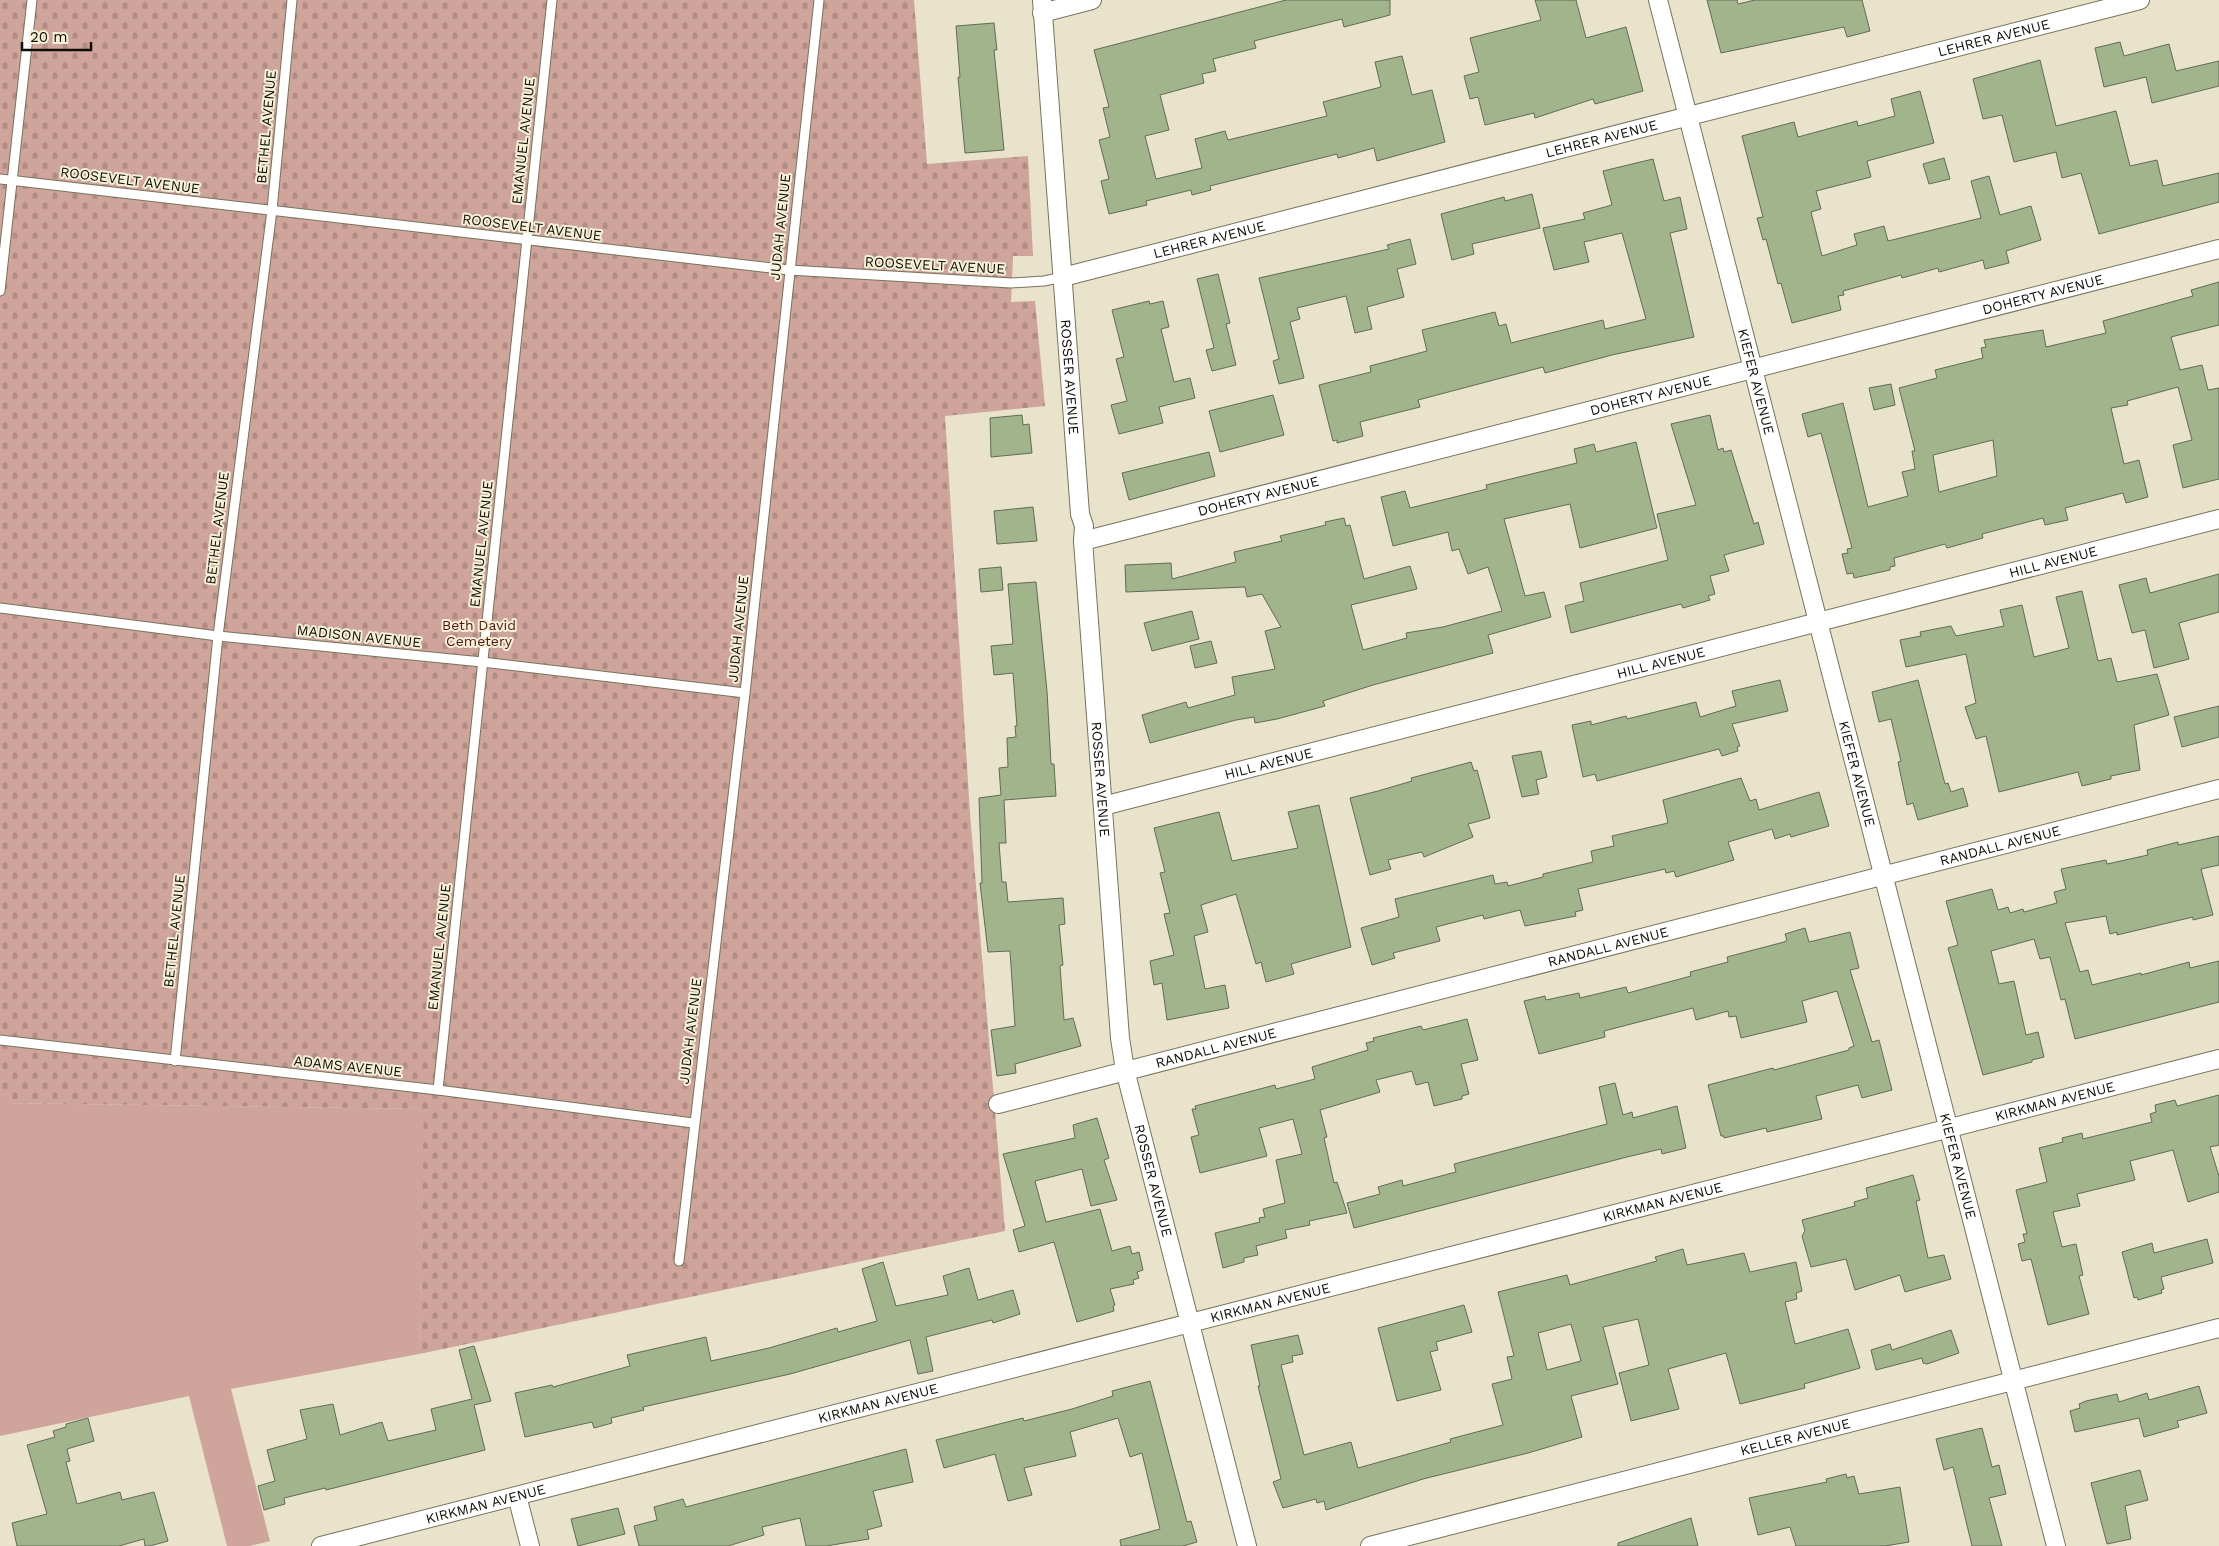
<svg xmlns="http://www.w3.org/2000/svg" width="2219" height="1546" font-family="'Work Sans',sans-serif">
<defs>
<pattern id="cemetery-stones" width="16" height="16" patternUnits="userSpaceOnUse" patternTransform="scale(1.25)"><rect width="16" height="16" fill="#cea49b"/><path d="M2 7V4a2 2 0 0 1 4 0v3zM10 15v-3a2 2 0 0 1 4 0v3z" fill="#b08c84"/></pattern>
</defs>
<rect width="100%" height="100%" fill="#e8e3ca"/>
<polygon fill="#cea49b" points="0,1103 425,1109 419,1354 231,1389 270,1541 250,1546 227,1546 189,1396 0,1436"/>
<polygon fill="url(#cemetery-stones)" points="0,0 914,0 927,164 1028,156 1033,256 1013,256 1011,302 1035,301 1045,406 945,416 970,814 1005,1231 419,1354 424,1109 0,1103"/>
<g fill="#a1b48c" stroke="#616b57" fill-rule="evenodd">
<polygon points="1286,0 1390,0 1390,15 1344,27 1342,19 1254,41 1256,48 1213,59 1216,71 1202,74 1204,83 1160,95 1169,130 1145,136 1156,179 1202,168 1195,139 1225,131 1228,140 1327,116 1323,102 1381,87 1375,62 1402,56 1412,95 1432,90 1445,142 1377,161 1374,148 1338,158 1337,154 1210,186 1211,190 1192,195 1191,190 1146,201 1147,205 1109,214 1101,181 1109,179 1099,140 1110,137 1103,108 1109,107 1094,50"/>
<polygon points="1535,0 1576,0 1586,38 1626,27 1643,91 1595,104 1593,99 1535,118 1534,113 1485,125 1478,97 1470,99 1464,76 1479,72 1470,38 1541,20"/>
<polygon points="1707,0 1737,0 1738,4 1755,0 1862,0 1870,31 1847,37 1844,27 1721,53"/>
<polygon points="994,23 997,50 994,50 1004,150 965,153 958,77 960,77 956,26"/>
<polygon points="2120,42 2124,56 2169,44 2176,71 2219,61 2219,86 2152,103 2146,77 2104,87 2095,48"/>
<polygon points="2040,60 2056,126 2116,111 2130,166 2157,160 2163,186 2219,173 2219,202 2099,234 2081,173 2062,178 2056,152 2014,162 2002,115 1983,119 1973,79"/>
<polygon points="1920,91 1934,143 1867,161 1871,177 1816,191 1821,209 1811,212 1822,256 1857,245 1854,234 1884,226 1888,241 1981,218 1971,181 1989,176 2000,215 2031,206 2041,240 2006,251 2009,263 1985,269 1983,260 1939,272 1938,268 1902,278 1901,275 1843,291 1844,295 1838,296 1841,310 1792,323 1781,283 1778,284 1766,239 1763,240 1757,218 1763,217 1742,136 1794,122 1798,137 1857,121 1858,126 1895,116 1891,99"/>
<polygon points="1944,158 1950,179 1929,184 1923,164"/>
<polygon points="1653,159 1664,201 1680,197 1687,229 1670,233 1694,337 1612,355 1545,373 1543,367 1418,400 1420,407 1360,422 1363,436 1337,443 1337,440 1333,441 1319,385 1371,372 1370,366 1427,351 1422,330 1495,312 1499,326 1506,324 1511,343 1603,320 1605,329 1646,319 1622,233 1584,242 1589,262 1554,270 1543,228 1585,219 1583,213 1612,205 1603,171"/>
<polygon points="1532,194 1540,228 1472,244 1474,254 1452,260 1441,214 1504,197 1505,201"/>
<polygon points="1410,239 1416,264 1397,269 1404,297 1367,307 1372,329 1355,333 1346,296 1297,308 1300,319 1290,322 1304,378 1279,384 1273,361 1279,359 1259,278 1389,249 1387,245"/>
<polygon points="1218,274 1230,323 1226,324 1236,365 1212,371 1206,350 1214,348 1197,279"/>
<path d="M2219,282V325L2171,337L2180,370L2202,365L2208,390L2219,388V479L2183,488L2173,445L2192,440L2178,387L2127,401L2128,405L2111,408L2124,464L2139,460L2148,497L2126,503L2123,493L2065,508L2068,520L2045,525L2043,518L1982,534L1983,538L1947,548L1945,544L1894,558L1895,566L1890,567V570L1854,578L1853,573L1847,574L1842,554L1848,553L1847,549L1852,548L1821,433L1808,437L1802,414L1843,403L1868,507L1908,496L1902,472L1915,469L1912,451H1915L1899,388L1937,378L1935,370L1983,358L1981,348L1986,347L1984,340L2043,330L2046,347L2106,333L2103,321L2193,296L2191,290ZM1993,440L1997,476L1939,492L1933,455Z"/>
<polygon points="1149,301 1150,304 1163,301 1169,327 1161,329 1174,382 1190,378 1195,398 1159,407 1163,423 1119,434 1111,405 1127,401 1116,359 1124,357 1112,310"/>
<polygon points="1891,384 1895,405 1874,410 1869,388"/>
<polygon points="1273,395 1284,435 1220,452 1209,411"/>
<polygon points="1022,415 1023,425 1029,424 1032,453 991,457 990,418"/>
<polygon points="1710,415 1718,450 1723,448 1724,452 1731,450 1754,524 1758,522 1764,544 1724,555 1729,571 1710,576 1715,594 1708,596 1710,600 1683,608 1681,604 1571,633 1565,606 1584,601 1580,583 1668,560 1657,514 1696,505 1671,424"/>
<polygon points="1636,442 1657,528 1580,548 1570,504 1504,519 1525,596 1544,592 1551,617 1488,635 1493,653 1373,685 1323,701 1325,706 1277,719 1255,723 1254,717 1236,720 1150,743 1142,715 1186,702 1188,708 1235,695 1232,677 1275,669 1265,631 1281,627 1262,594 1247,597 1245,587 1126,592 1125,565 1171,563 1172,579 1236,562 1234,552 1282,541 1280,536 1326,525 1325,522 1344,518 1346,526 1350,525 1364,579 1410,566 1417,589 1351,605 1363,650 1407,638 1406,633 1443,627 1502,611 1488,567 1468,574 1459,549 1452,551 1448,532 1393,546 1381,497 1405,491 1410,508 1487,489 1486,485 1577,463 1574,449 1594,444 1596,452"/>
<polygon points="1209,452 1215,476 1129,500 1122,473"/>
<polygon points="1033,507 1037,541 997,544 994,511"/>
<polygon points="1001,567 1003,590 981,592 979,569"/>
<polygon points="2219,574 2219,612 2179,623 2189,659 2154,668 2145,630 2132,633 2119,585 2146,578 2150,593"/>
<polygon points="1036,582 1047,691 1051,764 1054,764 1056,796 1004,800 1006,843 999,843 1002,882 1006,882 1008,902 1063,898 1065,924 1059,925 1063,965 1060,966 1064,1020 1073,1018 1081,1046 1015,1064 1016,1073 997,1076 991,1030 1015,1026 1010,951 988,952 980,883 982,883 979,798 1001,795 999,768 1008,767 1007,738 1016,737 1015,726 1017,726 1013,673 994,675 991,646 1013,644 1008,584"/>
<polygon points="2082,591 2098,661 2111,658 2117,682 2157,674 2169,715 2134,725 2140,770 2111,776 2111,779 2082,786 2078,772 1999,792 1986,736 1976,739 1965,707 1976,703 1966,654 1906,667 1900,640 1921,636 1920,632 1951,626 1956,636 2004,626 2000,610 2022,605 2034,657 2069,648 2056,597"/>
<polygon points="1192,611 1199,639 1152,651 1144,623"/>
<polygon points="1211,641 1217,663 1195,668 1190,646"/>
<polygon points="1780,680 1788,711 1732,724 1740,746 1737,747 1738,751 1722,756 1719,749 1597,781 1595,774 1583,777 1572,725 1591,721 1591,725 1626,716 1627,719 1696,702 1700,717 1736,706 1732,691"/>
<polygon points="1918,680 1945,784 1948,783 1951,792 1963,788 1968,806 1918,820 1913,803 1907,805 1898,762 1901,761 1891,719 1879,722 1872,692"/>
<polygon points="2219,706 2219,737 2182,747 2174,717"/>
<polygon points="1541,751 1547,777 1536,780 1539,794 1522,797 1512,756"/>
<polygon points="1471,762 1474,771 1477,770 1490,818 1468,824 1473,837 1424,857 1422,852 1388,860 1391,869 1370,875 1350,798 1378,791 1412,781 1411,778"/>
<polygon points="1741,778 1750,801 1756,799 1759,810 1819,792 1829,826 1791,837 1790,834 1775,839 1772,829 1728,842 1734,860 1676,877 1674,871 1666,873 1665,869 1578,889 1583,910 1575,912 1576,916 1525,926 1520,910 1484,919 1483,915 1436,927 1440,941 1393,953 1395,958 1372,965 1361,928 1399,917 1395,899 1493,875 1495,884 1507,882 1508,886 1543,877 1543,874 1593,862 1591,851 1614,846 1612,836 1668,823 1663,800"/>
<polygon points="1319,805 1351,947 1291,964 1294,974 1266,982 1261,962 1256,964 1236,894 1201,905 1208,932 1194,936 1205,989 1225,985 1229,1008 1167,1020 1162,983 1154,985 1150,961 1174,955 1164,914 1170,913 1160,873 1165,872 1154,828 1219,812 1232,861 1298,848 1288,812"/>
<polygon points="2219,836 2219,865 2201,869 2213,915 2193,920 2193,917 2117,935 2117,932 2110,934 2106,916 2065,923 2080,972 2088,970 2092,985 2141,973 2141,975 2189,962 2190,968 2219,961 2219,1002 2075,1039 2065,999 2061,1000 2050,957 2040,959 2034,939 1991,951 1999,984 2014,981 2026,1035 2038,1032 2044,1057 2032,1060 2032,1062 1983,1075 1948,948 1958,945 1946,901 1992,889 1998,910 2008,907 2010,913 2023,909 2024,912 2057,903 2054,892 2066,889 2061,869 2106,860 2107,864 2148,855 2147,850 2178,842 2178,845"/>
<polygon points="1805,928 1809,942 1850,932 1859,968 1850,970 1872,1042 1879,1040 1892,1090 1862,1098 1858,1085 1816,1096 1822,1119 1767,1132 1766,1128 1724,1138 1724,1136 1721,1136 1708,1085 1773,1068 1774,1070 1849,1050 1849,1048 1854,1046 1837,991 1802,1001 1807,1022 1741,1038 1736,1016 1729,1017 1728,1011 1696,1020 1693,1008 1604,1031 1605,1037 1539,1054 1524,1001 1545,996 1546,1000 1579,993 1580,998 1626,987 1628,993 1691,976 1690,972 1728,962 1727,957 1784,942 1787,940 1785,934"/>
<polygon points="1467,1019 1478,1060 1461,1064 1469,1094 1462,1096 1462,1099 1434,1106 1428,1082 1416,1085 1412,1071 1376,1080 1380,1092 1320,1110 1327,1137 1324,1138 1334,1183 1337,1182 1347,1213 1309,1221 1310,1225 1285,1230 1287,1238 1256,1246 1258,1255 1244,1258 1244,1262 1223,1268 1215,1233 1260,1222 1259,1218 1265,1217 1263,1209 1285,1203 1276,1160 1302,1154 1293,1119 1259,1128 1267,1156 1200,1173 1191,1137 1199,1135 1192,1109 1196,1109 1195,1106 1275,1085 1276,1089 1315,1079 1312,1067 1368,1050 1366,1043 1374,1041 1373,1038 1421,1026 1423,1030"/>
<polygon points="1615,1083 1623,1115 1632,1112 1633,1118 1677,1106 1686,1148 1662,1154 1661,1149 1627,1157 1354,1228 1347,1203 1380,1194 1378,1187 1402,1180 1403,1186 1456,1172 1454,1164 1607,1124 1599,1087"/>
<polygon points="2219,1095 2219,1145 2210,1147 2219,1176 2219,1192 2188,1202 2173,1150 2130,1161 2135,1180 2077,1194 2080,1206 2053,1212 2062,1247 2076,1244 2083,1275 2079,1276 2089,1314 2048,1325 2031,1259 2022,1261 2018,1244 2025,1242 2023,1234 2027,1234 2016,1190 2047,1182 2039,1148 2063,1142 2062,1138 2082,1133 2083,1139 2152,1122 2150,1114 2156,1112 2155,1105 2175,1100 2177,1106"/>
<polygon points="1097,1118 1109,1158 1104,1160 1117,1200 1091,1206 1082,1169 1035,1181 1046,1222 1100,1209 1112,1251 1130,1246 1132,1254 1139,1252 1143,1270 1137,1272 1139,1278 1133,1280 1134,1284 1110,1289 1115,1305 1113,1306 1114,1311 1077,1322 1054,1242 1019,1252 1013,1230 1025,1226 1003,1154 1075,1138 1073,1125"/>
<polygon points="1913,1175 1920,1200 1916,1201 1928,1258 1944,1255 1951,1279 1905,1292 1900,1275 1855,1290 1846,1259 1811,1267 1802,1236 1805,1231 1802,1220 1855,1206 1854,1202 1868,1198 1866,1188"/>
<polygon points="2207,1239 2213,1263 2161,1277 2164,1289 2161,1290 2162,1293 2138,1300 2137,1297 2134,1298 2122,1252 2152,1243 2154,1253"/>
<path d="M1683,1249L1687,1265L1744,1253L1750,1272L1796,1262L1802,1291L1796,1293L1797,1299L1785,1302L1795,1344L1848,1329L1860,1368L1804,1384L1805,1388L1740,1404L1726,1353L1668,1369L1679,1409L1631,1421L1619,1373L1649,1365L1638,1319L1603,1327L1618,1384L1571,1396L1582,1437L1528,1453L1423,1479L1326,1510L1324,1501L1317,1503L1316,1499L1283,1508L1273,1482L1281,1479L1258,1386H1260L1251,1345L1298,1335L1303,1354L1292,1356L1293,1362L1281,1365L1304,1455L1351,1442L1358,1468L1451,1442L1450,1439L1503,1425L1492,1384L1512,1379L1507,1357L1514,1356L1498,1292L1567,1275L1570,1285L1657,1261L1655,1257ZM1571,1324L1581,1361L1547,1370L1538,1333Z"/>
<polygon points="883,1262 896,1306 948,1295 943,1276 969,1268 978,1300 1013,1290 1020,1314 993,1323 992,1320 926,1337 933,1371 918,1374 910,1340 790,1374 643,1407 644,1410 611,1418 612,1423 594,1428 592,1422 525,1437 515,1393 552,1385 553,1387 630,1366 627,1355 706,1337 711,1361 769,1348 837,1328 838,1332 877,1321 862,1269"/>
<polygon points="1464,1305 1472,1332 1436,1342 1438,1350 1430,1352 1441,1390 1397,1401 1378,1328"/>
<polygon points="1951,1330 1959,1353 1927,1364 1923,1363 1922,1358 1876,1370 1871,1350 1890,1344 1892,1350"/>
<polygon points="474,1346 491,1401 474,1405 485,1450 326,1490 325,1488 284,1498 285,1504 264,1510 258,1486 275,1481 267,1450 307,1439 300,1410 333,1404 340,1435 382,1422 388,1441 436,1430 431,1409 472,1399 459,1350"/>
<polygon points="1150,1381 1187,1522 1191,1521 1197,1542 1183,1546 1121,1546 1120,1540 1160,1529 1142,1453 1130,1457 1118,1418 1070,1432 1076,1456 1024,1468 1032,1495 1008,1501 995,1454 944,1468 936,1440 1023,1418 1024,1421 1072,1409 1113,1396 1112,1391"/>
<polygon points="2199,1386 2207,1413 2177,1421 2179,1427 2144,1437 2139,1418 2075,1432 2070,1411 2080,1408 2079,1404 2086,1401 2117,1394 2119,1402 2147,1393 2149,1400"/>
<polygon points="88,1418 94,1441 67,1449 70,1461 66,1462 77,1504 120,1492 122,1500 154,1492 168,1541 150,1546 145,1546 144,1539 119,1546 17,1546 12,1523 47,1514 27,1445 55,1437 53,1431 66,1427 66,1424"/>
<polygon points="1982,1428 1992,1467 1999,1465 2006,1494 1989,1498 2002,1546 1972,1546 1953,1467 1944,1470 1936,1439"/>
<polygon points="906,1449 913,1482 873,1491 882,1526 867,1530 869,1539 826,1546 806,1546 800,1518 762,1527 764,1535 728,1546 639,1546 634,1526 657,1520 654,1507 683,1499 686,1507"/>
<polygon points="2140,1470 2148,1500 2125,1506 2131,1539 2107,1544 2091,1483"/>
<polygon points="1846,1474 1847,1478 1854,1476 1859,1494 1900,1487 1909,1542 1885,1546 1796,1546 1790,1527 1758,1535 1749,1498 1827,1482 1826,1479"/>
<polygon points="618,1508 625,1534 578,1546 571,1519"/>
<polygon points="1691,1518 1698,1546 1618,1546 1618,1543"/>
</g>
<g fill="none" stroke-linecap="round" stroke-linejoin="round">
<g stroke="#78735d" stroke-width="11">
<g id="service">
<polyline points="0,179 789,270 1011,283 1044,281 1063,277"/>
<polyline points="0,291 32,0"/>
<polyline points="0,608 218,636 482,662 745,693"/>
<polyline points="0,1040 438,1090 693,1123"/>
<polyline points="175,1061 218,636 272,210 292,0"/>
<polyline points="438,1090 552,0"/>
<polyline points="679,1261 745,693 819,0"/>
</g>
</g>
<g stroke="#78735d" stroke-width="20">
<g id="minor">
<path id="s1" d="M1042,0L1080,514L1084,526L1083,541L1120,1038L1125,1070L1247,1546"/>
<path id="s2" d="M1658,0L2056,1546"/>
<polyline points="1042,13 1092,0"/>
<path id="s3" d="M1063,277L2140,0"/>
<path id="s4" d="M1083,541L2219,249"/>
<path id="s5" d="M1103,806L2219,519"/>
<path id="s6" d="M998,1104L2219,789"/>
<polyline points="517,1496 530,1546"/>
<path id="s7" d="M321,1546L2219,1059"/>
<path id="s8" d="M1370,1546L2219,1328"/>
</g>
</g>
<use href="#service" stroke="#fff" stroke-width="9"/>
<use href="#minor" stroke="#fff" stroke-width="18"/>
</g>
<g text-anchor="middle" stroke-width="4" stroke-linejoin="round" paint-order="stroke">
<g font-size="14" fill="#0f0d06" stroke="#f5f0d7">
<text dy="5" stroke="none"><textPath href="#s3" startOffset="961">LEHRER AVENUE</textPath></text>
<text transform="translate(266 127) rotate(-85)" y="5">BETHEL AVENUE</text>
<text dy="5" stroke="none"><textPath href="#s3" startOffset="556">LEHRER AVENUE</textPath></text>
<text transform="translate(523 141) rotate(-84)" y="5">EMANUEL AVENUE</text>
<text transform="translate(130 180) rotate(7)" y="5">ROOSEVELT AVENUE</text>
<text transform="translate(532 227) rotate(7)" y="5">ROOSEVELT AVENUE</text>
<text transform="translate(780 227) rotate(-84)" y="5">JUDAH AVENUE</text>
<text dy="5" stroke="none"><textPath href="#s3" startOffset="151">LEHRER AVENUE</textPath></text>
<text transform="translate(935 265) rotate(3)" y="5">ROOSEVELT AVENUE</text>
<text dy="5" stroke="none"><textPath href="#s4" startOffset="991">DOHERTY AVENUE</textPath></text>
<text dy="5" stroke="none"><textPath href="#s1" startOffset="378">ROSSER AVENUE</textPath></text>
<text dy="5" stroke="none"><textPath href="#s2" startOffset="394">KIEFER AVENUE</textPath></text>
<text dy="5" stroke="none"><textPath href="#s4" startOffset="586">DOHERTY AVENUE</textPath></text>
<text dy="5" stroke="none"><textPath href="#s4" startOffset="181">DOHERTY AVENUE</textPath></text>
<text transform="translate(217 528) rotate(-83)" y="5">BETHEL AVENUE</text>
<text transform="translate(481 544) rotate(-84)" y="5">EMANUEL AVENUE</text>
<text dy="5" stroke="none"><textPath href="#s5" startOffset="981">HILL AVENUE</textPath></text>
<text transform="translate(738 629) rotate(-84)" y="5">JUDAH AVENUE</text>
<text transform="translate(359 636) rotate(6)" y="5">MADISON AVENUE</text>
<text dy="5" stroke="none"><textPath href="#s5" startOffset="576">HILL AVENUE</textPath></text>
<text dy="5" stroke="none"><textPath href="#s5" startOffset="171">HILL AVENUE</textPath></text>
<text dy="5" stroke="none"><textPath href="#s2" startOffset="799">KIEFER AVENUE</textPath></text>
<text dy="5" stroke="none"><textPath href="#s1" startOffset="782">ROSSER AVENUE</textPath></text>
<text dy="5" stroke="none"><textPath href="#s6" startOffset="1035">RANDALL AVENUE</textPath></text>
<text transform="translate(174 931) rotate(-84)" y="5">BETHEL AVENUE</text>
<text dy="5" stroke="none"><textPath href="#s6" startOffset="630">RANDALL AVENUE</textPath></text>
<text transform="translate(439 947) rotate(-84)" y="5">EMANUEL AVENUE</text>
<text transform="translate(690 1031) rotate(-83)" y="5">JUDAH AVENUE</text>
<text dy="5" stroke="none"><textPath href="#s6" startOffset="225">RANDALL AVENUE</textPath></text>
<text transform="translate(348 1066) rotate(6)" y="5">ADAMS AVENUE</text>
<text dy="5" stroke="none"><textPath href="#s7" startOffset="1790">KIRKMAN AVENUE</textPath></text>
<text dy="5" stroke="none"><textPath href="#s2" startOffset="1204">KIEFER AVENUE</textPath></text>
<text dy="5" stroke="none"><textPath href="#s1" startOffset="1188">ROSSER AVENUE</textPath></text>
<text dy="5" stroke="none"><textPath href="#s7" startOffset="1385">KIRKMAN AVENUE</textPath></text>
<text dy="5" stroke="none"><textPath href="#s7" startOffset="980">KIRKMAN AVENUE</textPath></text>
<text dy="5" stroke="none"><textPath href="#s7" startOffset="575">KIRKMAN AVENUE</textPath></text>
<text dy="5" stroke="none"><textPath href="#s8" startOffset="439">KELLER AVENUE</textPath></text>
<text dy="5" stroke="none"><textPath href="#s7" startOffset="170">KIRKMAN AVENUE</textPath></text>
</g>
<g font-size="14" fill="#52170d" stroke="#f5f0d7">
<text x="479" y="630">Beth David<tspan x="479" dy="16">Cemetery</tspan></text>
</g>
</g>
<path d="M22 42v8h69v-8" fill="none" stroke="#0f0d06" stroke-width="2.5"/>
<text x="30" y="42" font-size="15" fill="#0f0d06" stroke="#f5f0d7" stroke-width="4" paint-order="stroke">20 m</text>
</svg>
